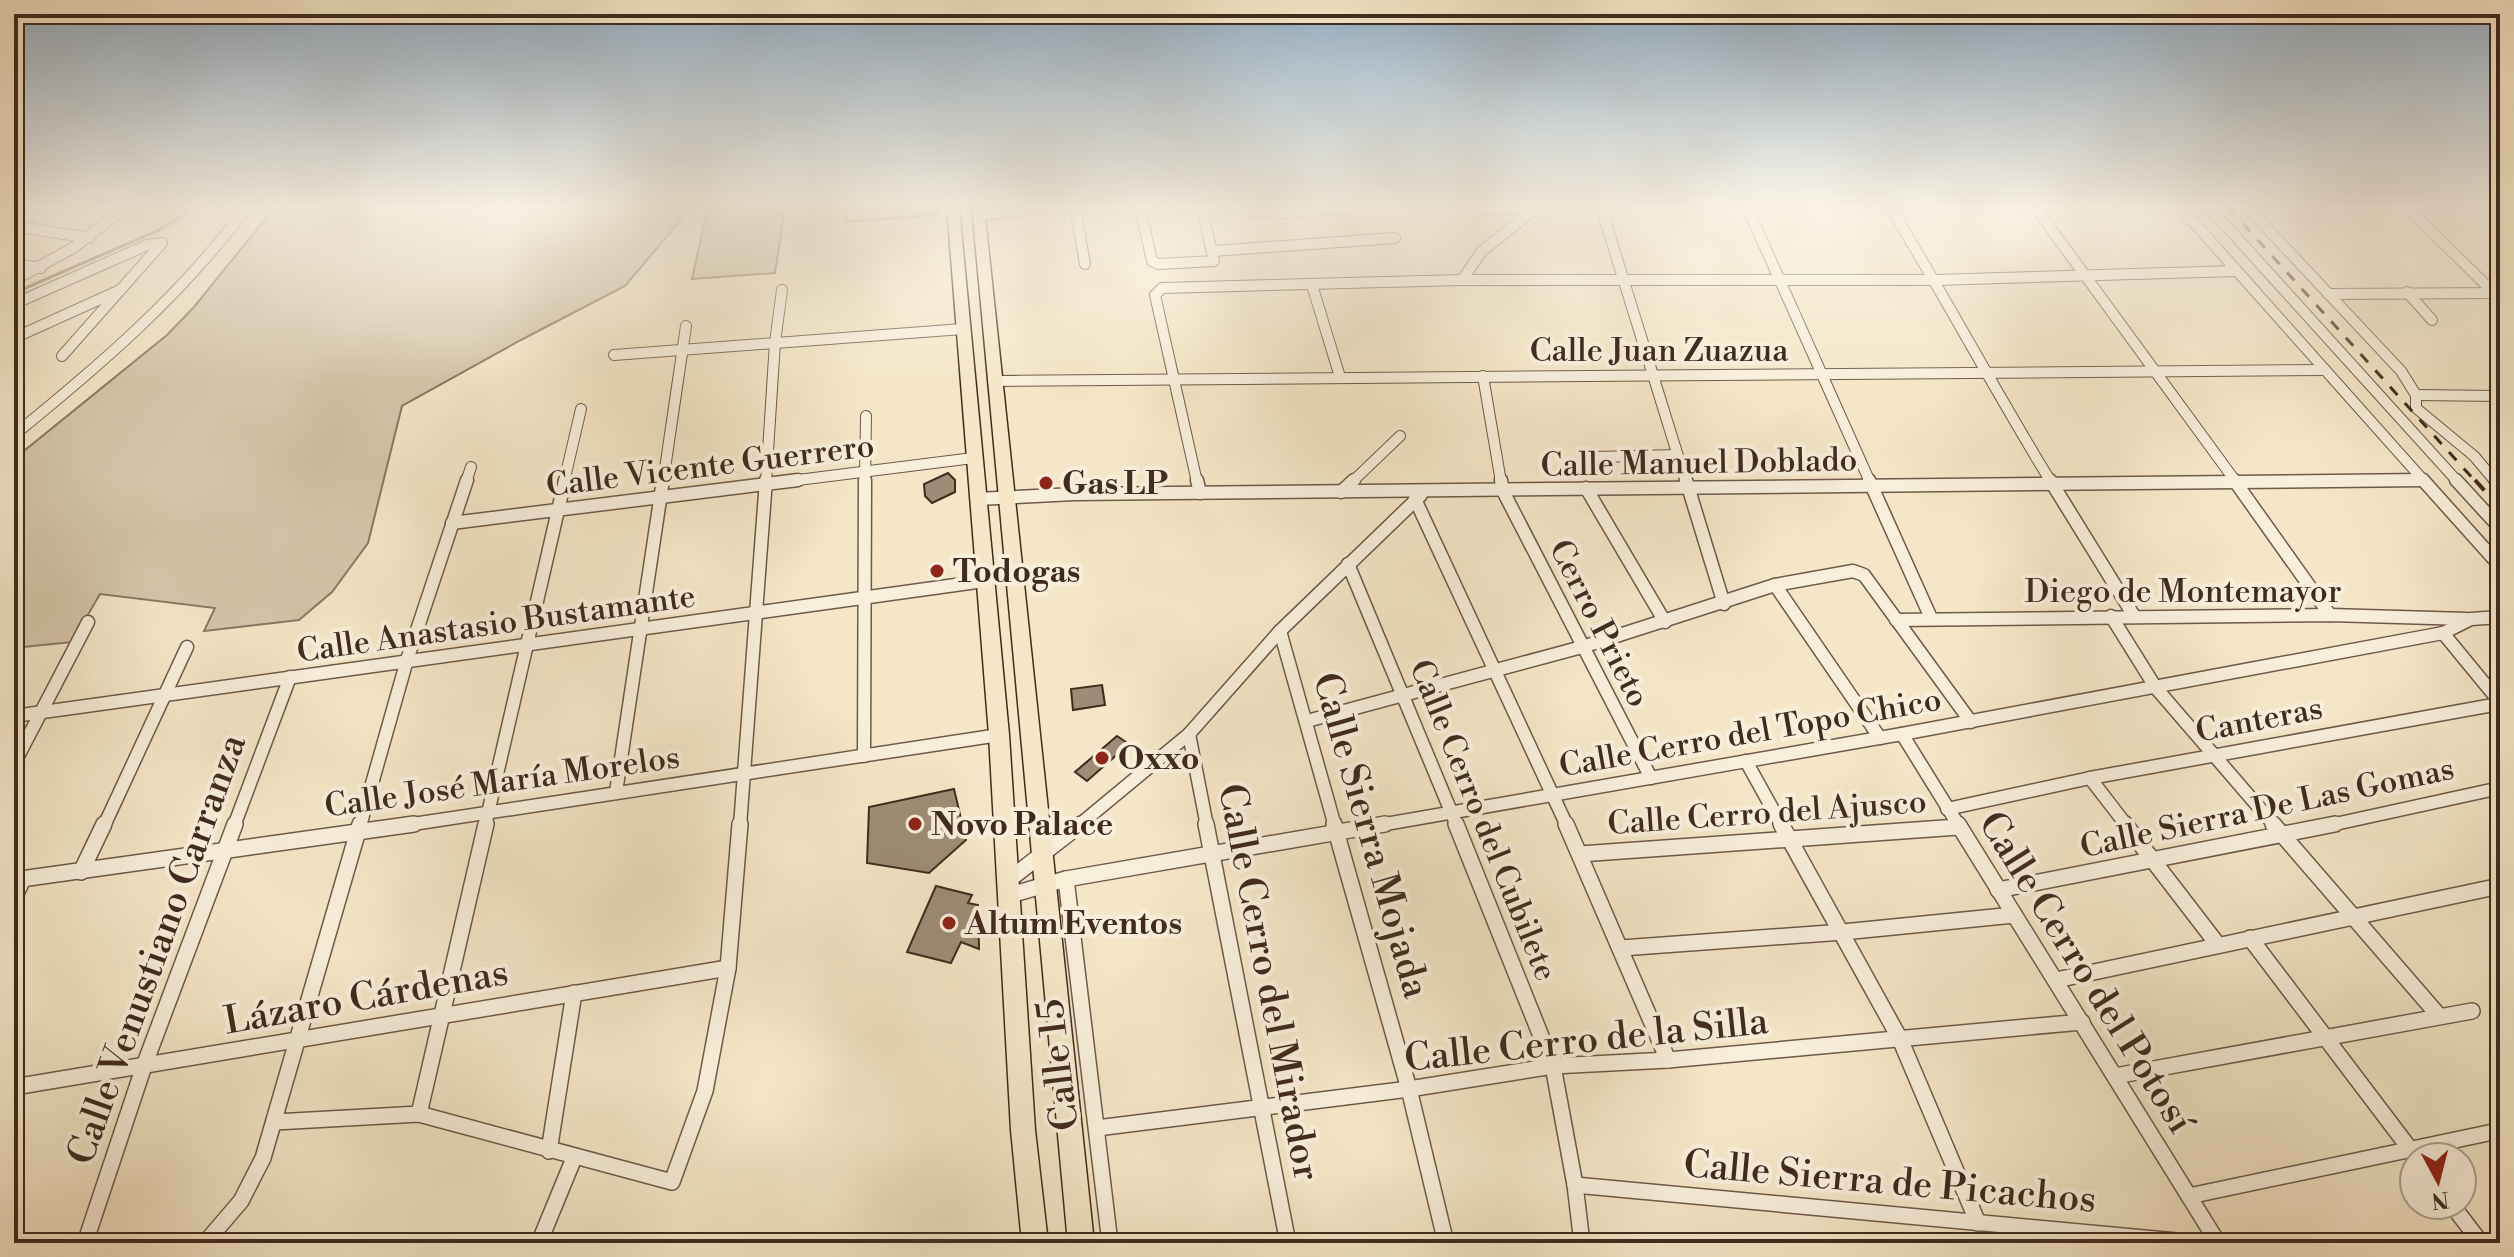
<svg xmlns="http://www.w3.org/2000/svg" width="2514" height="1257" font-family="'Libre Bodoni',serif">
<rect width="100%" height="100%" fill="#f4e6c7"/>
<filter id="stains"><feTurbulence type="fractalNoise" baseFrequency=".0025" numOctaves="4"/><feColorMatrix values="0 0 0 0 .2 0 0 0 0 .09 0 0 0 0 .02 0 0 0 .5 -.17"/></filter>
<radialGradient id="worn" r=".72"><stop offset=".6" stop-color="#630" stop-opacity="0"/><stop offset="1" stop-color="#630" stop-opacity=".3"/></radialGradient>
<g fill="#d5c6aa" stroke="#8a7864" stroke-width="2">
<polygon points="275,207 692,207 625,286 519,341 402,406 368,543 332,592 299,620 204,631 215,608 100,594 72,642 14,648 14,459 167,335 194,307"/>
<polygon points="785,207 775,273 692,279 707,211"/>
<polygon points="846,207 937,207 937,215 845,222"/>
</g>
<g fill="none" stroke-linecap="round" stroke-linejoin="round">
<polyline stroke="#877561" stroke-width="3" points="14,293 159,230 196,207"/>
</g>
<g fill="#9e8c76" stroke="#402b1e" stroke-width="2">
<polygon points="948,473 955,480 955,492 932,503 925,496 924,484"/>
<polygon points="1102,685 1105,705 1073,710 1071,689"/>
<polygon points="1117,736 1129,744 1087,781 1075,772"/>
<polygon points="954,789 966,840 929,873 867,863 869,807"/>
<polygon points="936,886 972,895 968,903 978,905 979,949 961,942 951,963 907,952"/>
</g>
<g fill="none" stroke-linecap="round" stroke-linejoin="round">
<g stroke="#6d5a48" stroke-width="12">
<g id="minor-far2">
<polyline points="1075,207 1085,264"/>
<polyline points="1140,207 1152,261 1158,264 1214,261 1202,209"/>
<polyline points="1182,207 1286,213 1354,207"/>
<polyline points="1601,207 1686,482"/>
<polyline points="1747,207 1870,482"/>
<path d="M1890,207C1946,298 1995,391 2051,482"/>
<polyline points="2035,207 2236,482"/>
<polyline points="2180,207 2425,482"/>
<polyline points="2209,207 2458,482"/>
<polyline points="2247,207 2401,371 2416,395 2416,408 2474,456 2496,482"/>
<polyline points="2407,207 2496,295"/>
<polyline points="1481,210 1533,207"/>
<polyline points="979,215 1060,207"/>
<polyline points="14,226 89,238"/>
<polyline points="1213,251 1395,238"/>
<polyline points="14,264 41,268"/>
<polyline points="14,280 73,248 126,207"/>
<polyline points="1462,280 1482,251 1538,207"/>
<polyline points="1312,285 1340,377"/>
<polyline points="2407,292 2432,320"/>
<polyline points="2328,294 2500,293"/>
<polyline points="14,304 147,245 162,243 62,356"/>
<polyline points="14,338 120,290"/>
<polyline points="614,355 963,329"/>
<polyline points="1483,376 1501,482"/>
<polyline points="993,381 2325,370"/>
<polyline points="2416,395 2500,396"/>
<path d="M14,435C99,366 181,296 247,207"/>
<polyline points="1596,457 1677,455"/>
<polyline points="466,482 471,467"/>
<polyline points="564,482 581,409"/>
<polyline points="663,482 686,326"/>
<polyline points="766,482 775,342 782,290"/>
<polyline points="782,482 973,458"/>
<polyline points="865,482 866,416"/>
<polyline points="1197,482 1155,295 1162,288 1462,280 1935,280 2236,271"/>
<polyline points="1352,482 1400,436"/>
<polyline points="2246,482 2423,480"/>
</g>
</g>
<g stroke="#6d5a48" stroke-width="15">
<g id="minor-far1">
<polyline points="1197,480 1200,493"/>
<polyline points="1501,480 1503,491 1651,778"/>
<polyline points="1686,480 1724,604"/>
<polyline points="1869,480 1931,618"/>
<polyline points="2050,480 2134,616"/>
<polyline points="2234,480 2330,615"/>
<polyline points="2423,480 2500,566"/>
<polyline points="2456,480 2500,528"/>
<polyline points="2495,480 2500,486"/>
<polyline points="1586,488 1665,622"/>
<polyline points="1341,492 1354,480"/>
<polyline points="977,499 1074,494 2423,480"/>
<polyline points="1415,499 1567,826"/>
<polyline points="452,523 798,480"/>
<polyline points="1348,564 1457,826"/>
<polyline points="1775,585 1880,738"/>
<polyline points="2111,616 2156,688 2275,826"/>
<polyline points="1896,620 2330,615 2467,619"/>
<polyline points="1280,631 1335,826"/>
<polyline points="14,716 984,581"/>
<polyline points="1307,721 1582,647 1775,585 1853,571 1864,575 1971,722"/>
<polyline points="1189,734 1207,826"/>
<polyline points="1902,734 1959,826"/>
<polyline points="864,756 865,480"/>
<polyline points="1746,761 1782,826"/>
<polyline points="14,764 88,622"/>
<polyline points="2090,778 2127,826"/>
<polyline points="616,792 663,480"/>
<polyline points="1947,809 2090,778 2493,705 2496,701 2494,695 2443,633"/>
<polyline points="104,826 187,647"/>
<polyline points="234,826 290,677"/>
<polyline points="360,826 407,660 467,480"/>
<polyline points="400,826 999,735"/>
<polyline points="485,826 565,480"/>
<polyline points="740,826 766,480"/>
<polyline points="1078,826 1189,734 1280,631 1421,495"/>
<polyline points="1374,826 1902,734 2443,633 2471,619 2500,617"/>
<polyline points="2326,826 2500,788"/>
</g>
</g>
<g stroke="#6d5a48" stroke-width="18">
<g id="minor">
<polyline points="1206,824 1288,1243"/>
<polyline points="1334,824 1409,1089 1446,1243"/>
<polyline points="1456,824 1553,1066 1575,1185 1582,1243"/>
<polyline points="1566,824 1668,1060"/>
<polyline points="1781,824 1900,1039 1978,1223"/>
<polyline points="1958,824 2218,1243"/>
<polyline points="2125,824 2218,945"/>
<polyline points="2273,824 2439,1016"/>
<polyline points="1580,854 1958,827"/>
<polyline points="81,872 104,824"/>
<polyline points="1066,879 1110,1243"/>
<polyline points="14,880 414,824"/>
<polyline points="1006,882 1081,824"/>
<polyline points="1998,890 2335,824"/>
<polyline points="1007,896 1066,879 1385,824"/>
<polyline points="14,898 23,879"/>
<polyline points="2250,938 2416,1157"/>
<polyline points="1621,948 1843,932 2014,915"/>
<polyline points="2056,980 2500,886"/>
<polyline points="2115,1076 2472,1011"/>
<polyline points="14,1087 728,968"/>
<polyline points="419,1114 486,824"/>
<polyline points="275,1122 419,1114 672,1182 705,1091 728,968 740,824"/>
<polyline points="1097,1128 1409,1089 1553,1066 1668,1060 2082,1022"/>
<polyline points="549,1151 574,993"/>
<polyline points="1575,1185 2198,1243"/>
<polyline points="2189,1196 2493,1132"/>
<polyline points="2452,1205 2481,1243"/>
<polyline points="85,1243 144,1066 235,824"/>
<polyline points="205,1243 241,1201 263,1158 360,824"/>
<polyline points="539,1243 574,1158"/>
</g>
</g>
<g stroke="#402b1e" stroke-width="3">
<g id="primary">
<polygon points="947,207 959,207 1009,735 1035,1130 1048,1243 1022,1243 1011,1130 989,735"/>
<polygon points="972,207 984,207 1094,1243 1068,1243"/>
</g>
</g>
<use href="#minor-far2" stroke="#f8efdb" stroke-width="10"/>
<use href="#minor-far1" stroke="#f8efdb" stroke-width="12"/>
<use href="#minor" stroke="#f8efdb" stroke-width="15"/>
<use href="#primary" fill="#f4e6c7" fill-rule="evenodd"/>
<polyline stroke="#402b1e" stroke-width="3" stroke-dasharray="11 11" stroke-linecap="butt" points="2228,207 2476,482"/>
<polyline stroke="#402b1e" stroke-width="4" stroke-dasharray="14 14" stroke-linecap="butt" points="2475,480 2500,508"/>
</g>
<linearGradient id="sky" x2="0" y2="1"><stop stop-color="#94aec4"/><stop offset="0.54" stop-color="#faf4e6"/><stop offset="1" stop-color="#faf4e6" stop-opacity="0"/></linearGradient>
<rect width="2514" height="383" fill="url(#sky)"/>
<g fill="#8f2418" stroke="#f8efdb" stroke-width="3">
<circle cx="1046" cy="483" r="8"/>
<circle cx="937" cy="571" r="8"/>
<circle cx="1102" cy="758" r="8"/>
<circle cx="915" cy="824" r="8"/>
<circle cx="949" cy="923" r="8"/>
</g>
<g text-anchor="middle" stroke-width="8" stroke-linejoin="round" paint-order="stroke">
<g font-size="32" fill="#402b1e" stroke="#f8efdb">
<text x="1659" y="361">Calle Juan Zuazua</text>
<text transform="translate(1699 462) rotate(-1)" y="11">Calle Manuel Doblado</text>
<text transform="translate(710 465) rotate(-7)" y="11">Calle Vicente Guerrero</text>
<text x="2183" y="602">Diego de Montemayor</text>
<text transform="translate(496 623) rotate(-8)" y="11">Calle Anastasio Bustamante</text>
<text transform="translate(1600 623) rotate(63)" y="11">Cerro Prieto</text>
<text transform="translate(2259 719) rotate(-11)" y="11">Canteras</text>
<text transform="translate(1750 732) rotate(-10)" y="11">Calle Cerro del Topo Chico</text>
<text transform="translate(502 781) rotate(-8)" y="11">Calle José María Morelos</text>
<text transform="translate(2267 807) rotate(-12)" y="11">Calle Sierra De Las Gomas</text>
<text transform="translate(1767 812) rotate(-4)" y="11">Calle Cerro del Ajusco</text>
<text transform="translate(1484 820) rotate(68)" y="11">Calle Cerro del Cubilete</text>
</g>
<g font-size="32" font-weight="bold" fill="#402b1e" stroke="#f8efdb" text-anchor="start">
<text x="1062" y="494">Gas LP</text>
<text x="953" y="582">Todogas</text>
<text x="1118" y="769">Oxxo</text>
<text x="931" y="835">Novo Palace</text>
<text x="965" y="934">Altum Eventos</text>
</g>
<g font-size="38" fill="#402b1e" stroke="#f8efdb">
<text transform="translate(1372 835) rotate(74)" y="13">Calle Sierra Mojada</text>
<text transform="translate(156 949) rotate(-70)" y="13">Calle Venustiano Carranza</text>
<text transform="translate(2087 972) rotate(58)" y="13">Calle Cerro del Potosí</text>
<text transform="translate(1270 982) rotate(79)" y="13">Calle Cerro del Mirador</text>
<text transform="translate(366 996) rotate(-10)" y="13">Lázaro Cárdenas</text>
<text transform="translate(1586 1039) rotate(-6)" y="13">Calle Cerro de la Silla</text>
<text transform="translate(1057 1065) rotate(-97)" y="13">Calle 15</text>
<text transform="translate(1890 1181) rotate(5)" y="13">Calle Sierra de Picachos</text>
</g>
</g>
<rect width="2514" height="1257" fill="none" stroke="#f4e6c7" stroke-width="48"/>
<rect x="16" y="16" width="2482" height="1225" fill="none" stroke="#402b1e" stroke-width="4"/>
<rect x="24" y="24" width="2466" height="1209" fill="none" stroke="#402b1e" stroke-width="2"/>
<g transform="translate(2438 1181) rotate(173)"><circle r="38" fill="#f8efdb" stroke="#aea18f" stroke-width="2"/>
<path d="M0-6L14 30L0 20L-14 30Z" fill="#8f2418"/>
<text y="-12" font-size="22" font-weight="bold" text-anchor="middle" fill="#402b1e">N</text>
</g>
<rect width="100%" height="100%" filter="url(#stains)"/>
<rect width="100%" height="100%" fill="url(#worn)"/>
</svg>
